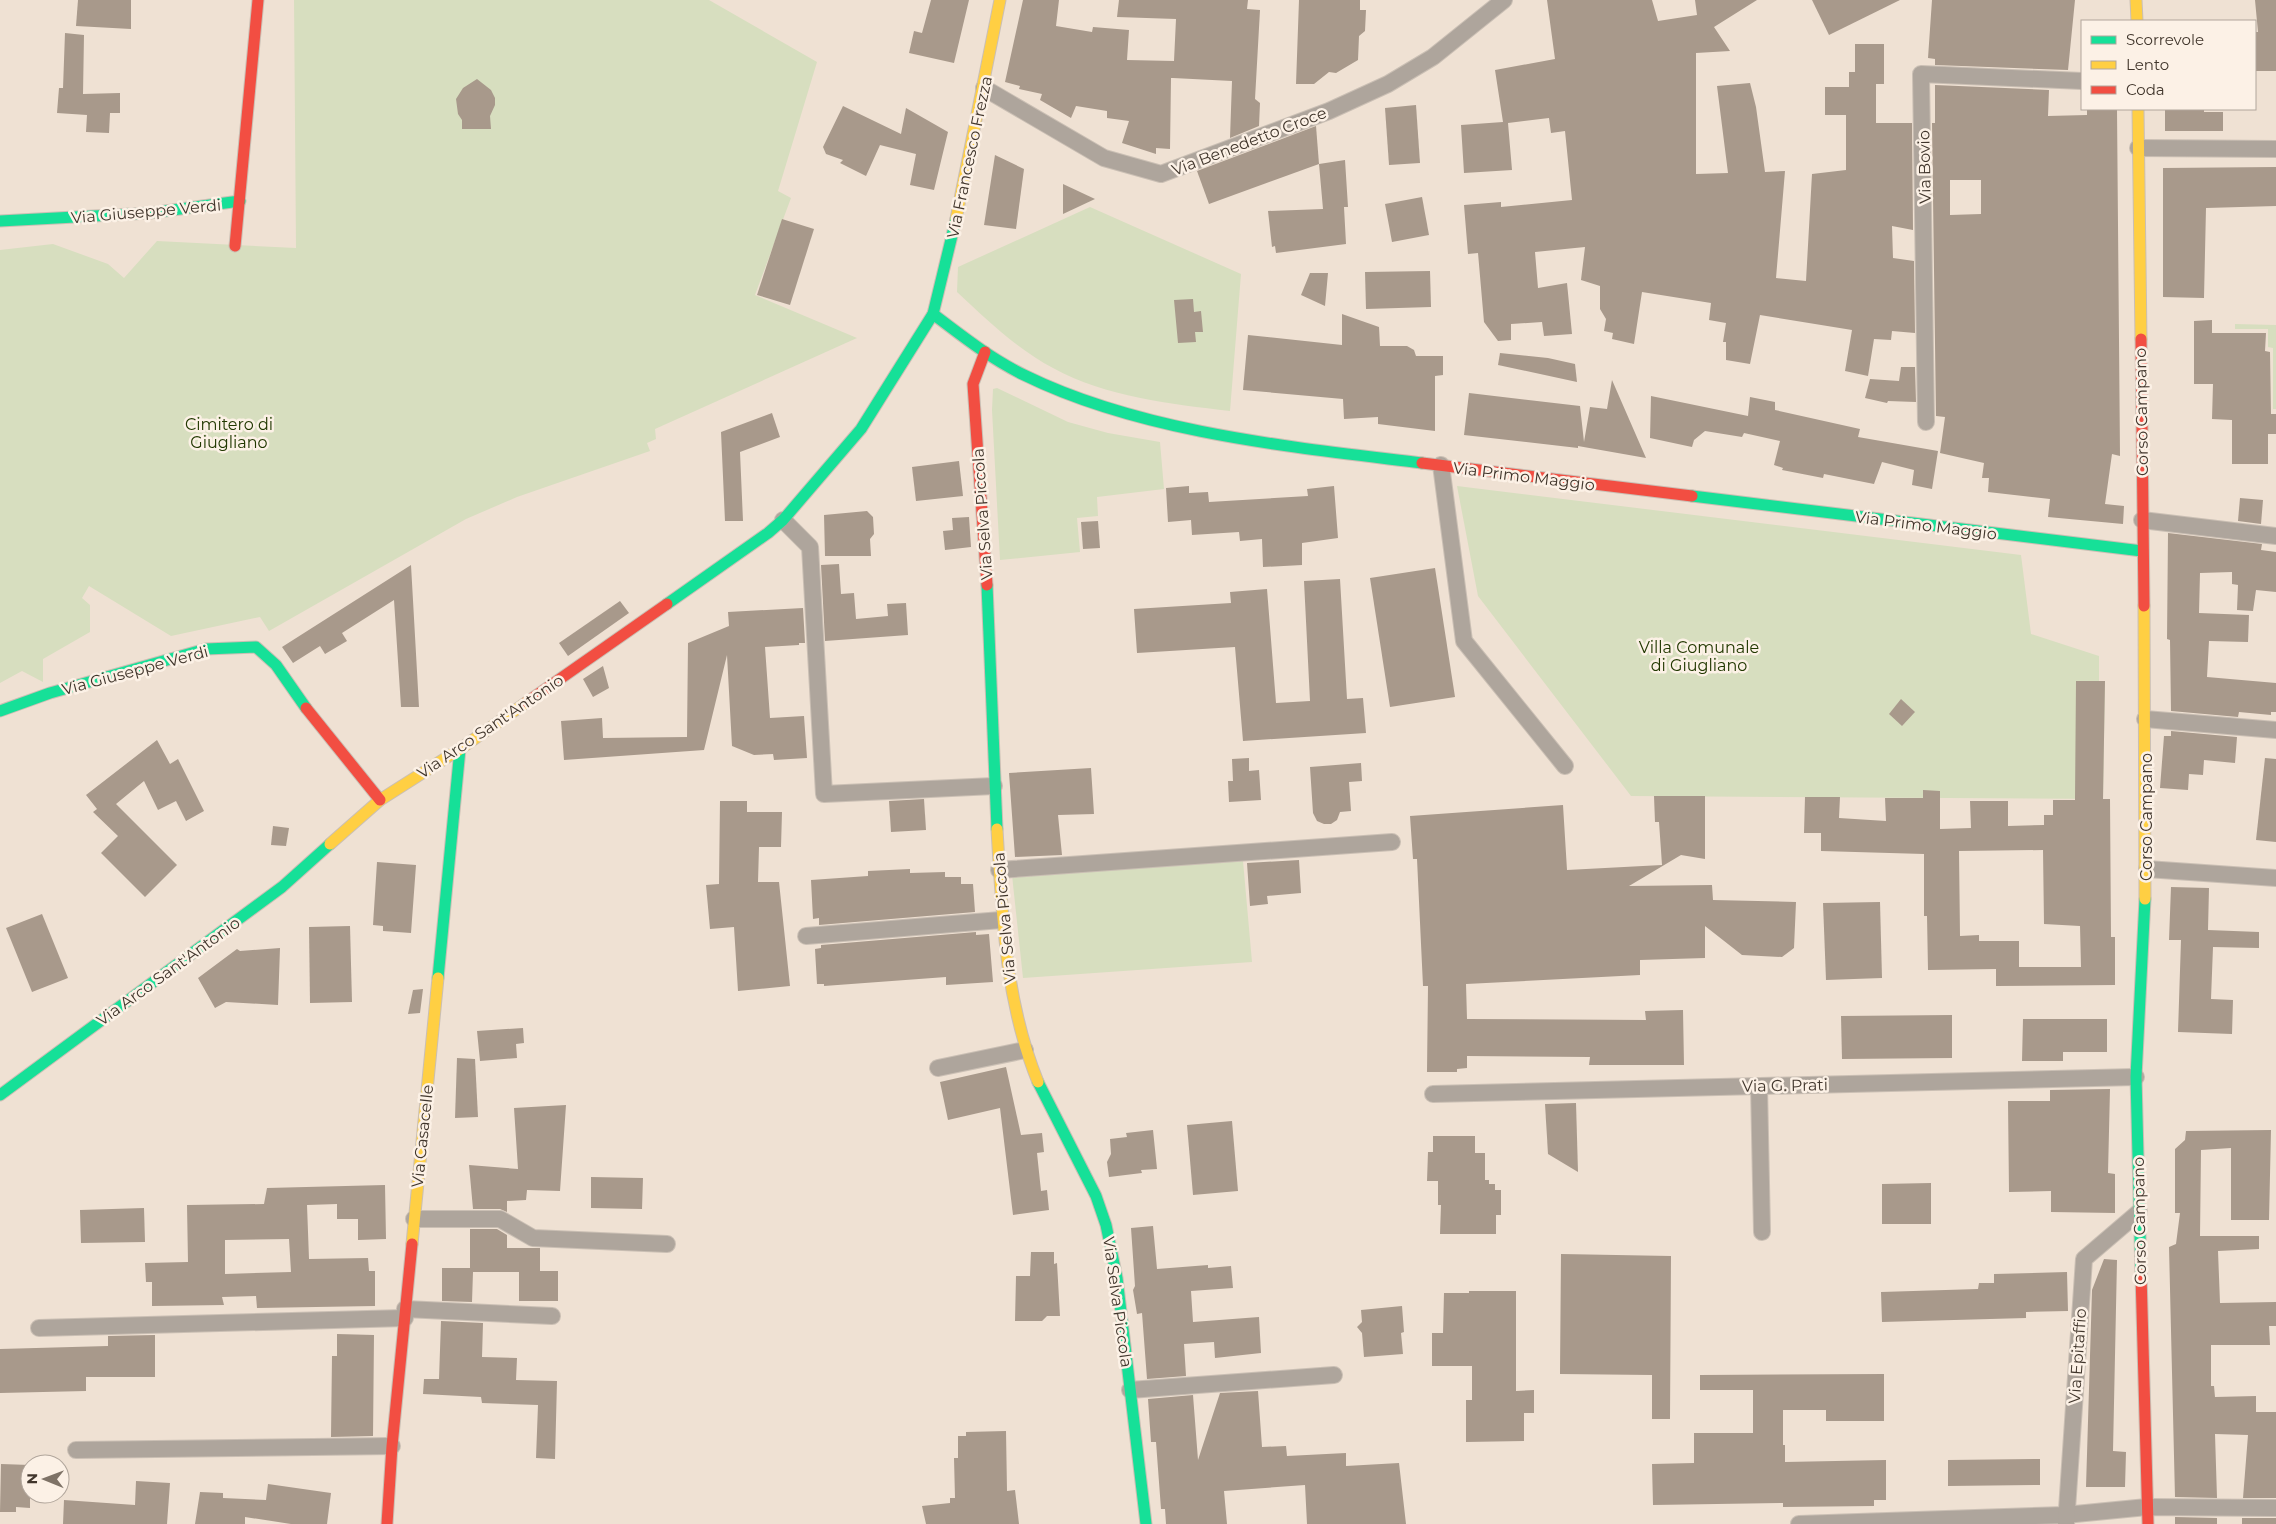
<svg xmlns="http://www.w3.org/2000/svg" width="2276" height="1524" font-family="Montserrat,sans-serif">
<rect width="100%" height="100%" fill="#efe1d3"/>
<g fill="#d7debf">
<polygon points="294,0 709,0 817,62 778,191 791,198 755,295 857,338 655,429 656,439 647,443 650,451 517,497 466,519 269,631 260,617 171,636 89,586 82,598 90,605 90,632 43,659 43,682 22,671 0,683 0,250 53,244 108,264 124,278 157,241 296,248"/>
<path d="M1090,207L1241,274L1230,411C1171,404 1106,397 1053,368C1017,349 986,319 957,292L958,267Z"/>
<polygon points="2235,324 2276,325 2276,409 2273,409 2273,348 2268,347 2268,329 2235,329"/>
<polygon points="997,388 1068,422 1108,433 1160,442 1164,489 1097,497 1098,516 1077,518 1080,552 1000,560 992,410 993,389"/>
<polygon points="1457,486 2021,555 2031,634 2099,656 2099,681 2105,681 2103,799 1631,796 1478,596"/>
<polygon points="1243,861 1252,962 1023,978 1012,875"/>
</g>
<g fill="#a8998b" fill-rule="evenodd">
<polygon points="78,0 131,0 131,29 76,26"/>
<polygon points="931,0 969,0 954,63 909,53 914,31 922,33"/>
<polygon points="1023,0 1059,0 1056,26 1092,32 1093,27 1129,30 1127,60 1174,61 1176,19 1117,17 1119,0 1248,0 1247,9 1260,10 1255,99 1260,103 1259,126 1230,138 1232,81 1173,78 1171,78 1170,149 1156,148 1156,154 1122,143 1129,121 1107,118 1107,111 1076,106 1071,118 1040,100 1042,94 1019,89 1020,86 1005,82"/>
<polygon points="1299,0 1360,0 1360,10 1366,10 1365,31 1359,36 1358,60 1336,73 1329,72 1314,84 1296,84"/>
<polygon points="1547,0 1652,0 1658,21 1697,15 1695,0 1757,0 1714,27 1730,51 1696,53 1696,174 1728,173 1717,86 1750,83 1756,107 1765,172 1785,171 1776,278 1806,281 1812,174 1846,170 1846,115 1825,115 1825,87 1849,87 1849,72 1855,72 1855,44 1884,44 1884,84 1876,84 1876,123 1912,123 1913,230 1892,226 1893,258 1914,261 1915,333 1892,331 1891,340 1874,339 1868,376 1845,371 1852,330 1760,315 1750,364 1726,360 1726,342 1723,342 1726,323 1709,320 1711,303 1642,292 1634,344 1612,339 1613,333 1604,331 1606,319 1600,309 1600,286 1581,280 1585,247 1535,252 1538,288 1567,283 1572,334 1544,336 1542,322 1511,324 1511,340 1498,341 1484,322 1478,253 1468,254 1464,205 1501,202 1501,207 1572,200 1565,131 1551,133 1549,118 1508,123 1512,170 1464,173 1461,125 1503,122 1495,70 1555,59"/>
<polygon points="1812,0 1900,0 1829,35"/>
<polygon points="1932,0 2075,0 2068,70 1935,65 1935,59 1928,58"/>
<polygon points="2255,0 2276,0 2276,71 2255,71 2255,32 2258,32"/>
<polygon points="65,33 84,35 83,94 120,93 120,113 110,113 109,133 86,132 87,115 57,113 59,88 63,88"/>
<polygon points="477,79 491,90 495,98 495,105 490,116 491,129 462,129 462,120 458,114 456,99 463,88"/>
<path d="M1935,85L2049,90L2048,116L2087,115V109H2117L2120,456L2112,454L2105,504L2124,506L2123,524L2048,517L2050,499L1988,492L1989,478H1982L1984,463L1940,453L1945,417L1936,416L1932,123H1935ZM1950,180H1981V214L1950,215Z"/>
<polygon points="1416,105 1420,163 1389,165 1385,108"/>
<polygon points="843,106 901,134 906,108 948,132 934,190 910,185 916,154 880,145 866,176 840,163 843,160 826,154 823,147"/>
<polygon points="2165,109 2204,109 2204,112 2223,112 2223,131 2165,131"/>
<polygon points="1316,126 1319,164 1209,204 1197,171"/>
<polygon points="995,155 1024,169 1016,229 984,225"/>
<polygon points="1345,160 1348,207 1344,207 1346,244 1276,253 1275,246 1272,247 1268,211 1323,209 1319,164"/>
<polygon points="2276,167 2276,206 2206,208 2204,298 2163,297 2163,168"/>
<polygon points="1063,184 1095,199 1063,214"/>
<polygon points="1422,197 1429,235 1392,242 1385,204"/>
<polygon points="782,219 814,229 790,305 757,295"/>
<polygon points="1430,271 1431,307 1366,309 1365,272"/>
<polygon points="1310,273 1328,273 1325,306 1301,295"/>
<polygon points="1193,299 1194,312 1201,311 1203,332 1195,332 1196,342 1178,343 1174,300"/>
<polygon points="1342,314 1379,327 1380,346 1407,346 1414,350 1416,356 1443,356 1443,375 1435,376 1435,431 1378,424 1378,417 1344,419 1343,399 1243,390 1248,335 1342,345"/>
<polygon points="2212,320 2212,333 2266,333 2265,351 2270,352 2271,414 2276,414 2276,434 2268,434 2268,464 2232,464 2232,420 2212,419 2213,384 2194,384 2194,321"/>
<polygon points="1500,353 1548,358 1575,364 1577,382 1498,365"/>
<polygon points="1901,367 1915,367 1916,402 1888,401 1887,403 1865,398 1870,379 1899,381"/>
<polygon points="1612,380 1646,458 1578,446 1578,448 1464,435 1469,393 1580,406 1584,442 1590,407 1607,409"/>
<polygon points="1651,396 1748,416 1750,397 1775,402 1775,410 1860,429 1858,437 1938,451 1932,489 1912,485 1914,470 1882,462 1874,484 1824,474 1823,478 1782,470 1783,468 1774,465 1780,441 1744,433 1742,437 1705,431 1694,440 1692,447 1650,438"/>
<polygon points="772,413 780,437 740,452 743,521 725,521 721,432"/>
<polygon points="959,461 963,496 916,501 912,467"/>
<polygon points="1189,486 1189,493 1208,492 1209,502 1308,496 1307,489 1334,486 1338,538 1302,543 1302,565 1263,567 1262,539 1240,541 1239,532 1192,535 1191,520 1168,522 1166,488"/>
<polygon points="2240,498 2263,500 2261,524 2238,521"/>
<polygon points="867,511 873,517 874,534 870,539 871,556 825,556 824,515"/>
<polygon points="969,517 971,547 945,550 943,531 953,530 952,518"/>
<polygon points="1098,521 1100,548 1083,549 1081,522"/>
<polygon points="2168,533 2262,544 2261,550 2276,552 2276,592 2256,590 2253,611 2237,610 2238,585 2232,584 2232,572 2200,573 2199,613 2249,615 2248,642 2209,641 2207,677 2276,683 2276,712 2271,712 2271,715 2239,712 2238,717 2171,711 2170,640 2167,639"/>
<polygon points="839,564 841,594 854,593 856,619 888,616 887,604 906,603 908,635 825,641 821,565"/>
<polygon points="411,565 419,707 401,707 394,600 342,633 347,641 325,654 320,646 293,663 282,647"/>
<polygon points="1435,568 1455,697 1390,707 1370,578"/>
<polygon points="1340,579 1347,699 1363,698 1366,733 1243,741 1235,647 1137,653 1134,609 1231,603 1230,592 1267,589 1276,703 1310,701 1304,581"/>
<polygon points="620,601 629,613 568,656 559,643"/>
<polygon points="803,608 805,643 799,643 799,645 765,647 770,718 804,716 807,758 774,760 773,754 754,755 732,746 727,655 704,750 564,760 561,721 602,718 603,738 687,737 688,643 729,626 728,612"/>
<polygon points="603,666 609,688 593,697 583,679"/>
<path d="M2076,681H2105L2103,799H2110L2111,937H2115V985L1996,986V969L1928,970L1927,916H1924V854L1821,851V833H1804L1805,797H1840L1839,818L1886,821L1885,798H1923V790L1940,791V829L1971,828L1970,801H2008V826L2044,825V815H2053V800H2075ZM2043,850L2044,924L2080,926L2081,967H2019V941H1979V935L1960,936L1959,851Z"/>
<polygon points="1901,699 1915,712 1902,726 1889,714"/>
<polygon points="2171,731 2237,737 2235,763 2204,760 2203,775 2189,774 2188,790 2160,788 2164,736 2171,736"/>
<polygon points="157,740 170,764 178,759 204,811 186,821 176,801 158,810 144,781 116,804 177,865 145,897 101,853 118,836 93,812 97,809 86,795"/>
<polygon points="1249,758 1249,771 1259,770 1261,800 1229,802 1228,781 1233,781 1232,759"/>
<polygon points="2265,758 2276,759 2276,842 2256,840"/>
<polygon points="1361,763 1362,781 1349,782 1351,811 1340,812 1337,820 1331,824 1324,824 1317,821 1313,813 1310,767"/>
<polygon points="1091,768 1094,814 1058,815 1062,855 1015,857 1009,773"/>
<polygon points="1654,796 1705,796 1705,859 1681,855 1629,886 1712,885 1713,900 1796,902 1794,948 1782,957 1742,955 1705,926 1705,958 1640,960 1640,975 1466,984 1467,1019 1646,1020 1645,1011 1683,1010 1684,1065 1589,1065 1590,1057 1467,1056 1467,1068 1457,1069 1457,1072 1427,1072 1428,986 1423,986 1417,859 1413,859 1410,816 1563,805 1567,870 1662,865 1659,822 1655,822"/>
<polygon points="924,799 926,830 891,832 889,801"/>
<polygon points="720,801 747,801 747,812 782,812 781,847 759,847 758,882 779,882 790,986 738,991 734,927 710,929 706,885 719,884"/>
<polygon points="273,826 289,828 286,846 271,845"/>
<polygon points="1299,860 1301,893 1267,896 1268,904 1250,906 1247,863"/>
<polygon points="377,862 416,865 411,933 383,931 383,926 373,925"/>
<polygon points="910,869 910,873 945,872 945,877 961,877 961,884 973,884 975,912 819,925 819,918 813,919 811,880 868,876 868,871"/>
<polygon points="2171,887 2209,888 2208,930 2259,932 2259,948 2213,947 2211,999 2233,1000 2232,1034 2178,1032 2181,940 2169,940"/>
<polygon points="1880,902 1882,978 1826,980 1823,903"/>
<polygon points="42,914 68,978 32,992 6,928"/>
<polygon points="350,926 352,1002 310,1003 309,927"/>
<polygon points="976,932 976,935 989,934 993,982 946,985 946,977 824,986 824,984 817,984 815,949 821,948 821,945"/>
<polygon points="280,948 278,1005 226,1002 215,1008 198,978 237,949 240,951"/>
<polygon points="423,989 420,1013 408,1014 413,990"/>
<polygon points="1952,1015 1952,1058 1842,1059 1841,1016"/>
<polygon points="2023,1019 2107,1019 2107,1052 2063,1052 2063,1061 2022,1061"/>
<polygon points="523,1028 524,1043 516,1044 517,1058 480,1061 477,1031"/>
<polygon points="457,1058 475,1059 478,1117 455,1118"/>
<polygon points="1006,1067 1021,1135 1042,1133 1044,1152 1037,1153 1041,1191 1047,1190 1049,1210 1013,1215 1000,1108 948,1120 940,1082"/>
<polygon points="2110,1089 2108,1173 2115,1174 2115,1213 2051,1212 2051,1191 2009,1192 2008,1101 2050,1101 2050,1090"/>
<polygon points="1576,1103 1578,1172 1548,1154 1545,1104"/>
<polygon points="566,1105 560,1191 527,1190 526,1200 507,1201 507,1212 500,1209 473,1209 469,1165 518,1169 514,1108"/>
<polygon points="1232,1121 1238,1191 1193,1195 1187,1125"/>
<polygon points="1153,1130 1157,1169 1141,1170 1142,1173 1109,1177 1107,1162 1111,1154 1110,1139 1127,1137 1126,1133"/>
<polygon points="2271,1130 2269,1220 2231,1220 2231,1148 2201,1150 2200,1236 2259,1236 2259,1249 2218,1251 2220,1303 2276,1302 2276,1326 2269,1326 2270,1345 2211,1345 2211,1386 2214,1386 2215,1397 2256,1396 2256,1412 2276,1412 2276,1498 2243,1498 2248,1435 2215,1434 2217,1498 2175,1497 2169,1247 2176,1244 2180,1213 2175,1213 2175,1149 2185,1140 2186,1131"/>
<polygon points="1433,1136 1475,1136 1475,1153 1485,1153 1485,1180 1489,1180 1489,1184 1495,1184 1495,1190 1501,1190 1501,1215 1496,1215 1496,1234 1440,1234 1441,1205 1438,1205 1438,1181 1427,1181 1428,1152 1433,1152"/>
<polygon points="591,1177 643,1178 642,1209 591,1208"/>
<polygon points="1931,1183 1931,1224 1882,1224 1882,1184"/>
<path d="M385,1185L386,1239L358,1240V1219H337V1204L307,1205L309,1259L368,1258L369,1271H375V1306L257,1308L256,1296L222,1297L224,1305L152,1306V1282H146L145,1263L188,1262L187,1205L264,1204L267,1188ZM289,1239L291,1272L225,1274V1240Z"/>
<polygon points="144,1208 145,1242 81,1243 80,1210"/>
<polygon points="1153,1226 1157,1269 1208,1265 1208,1268 1231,1266 1233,1288 1191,1291 1193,1322 1259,1317 1261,1353 1215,1358 1214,1342 1184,1344 1186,1376 1147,1379 1142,1313 1137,1314 1133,1290 1135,1286 1131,1228"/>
<polygon points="470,1229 497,1229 507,1235 507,1248 540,1248 540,1271 558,1271 558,1301 519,1301 519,1272 473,1272 472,1302 442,1301 442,1268 470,1268"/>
<polygon points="1031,1252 1054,1252 1054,1264 1057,1263 1060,1316 1047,1316 1042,1321 1015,1321 1016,1276 1030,1276"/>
<polygon points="1561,1254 1671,1256 1670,1419 1652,1419 1652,1375 1560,1374"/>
<polygon points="2104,1259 2117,1260 2113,1451 2126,1452 2125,1487 2086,1487 2092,1290"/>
<polygon points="2067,1272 2068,1311 2026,1312 2026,1318 1882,1322 1881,1292 1978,1289 1979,1283 1994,1283 1994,1274"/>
<polygon points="1469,1291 1516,1291 1516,1391 1534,1390 1534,1413 1524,1413 1524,1441 1466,1442 1466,1400 1472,1400 1472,1366 1432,1366 1432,1333 1443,1333 1444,1293 1469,1293"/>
<polygon points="1402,1306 1404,1332 1401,1333 1403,1354 1364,1357 1362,1333 1357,1327 1362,1322 1361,1310"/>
<polygon points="441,1321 483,1323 482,1357 517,1358 516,1380 557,1381 555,1459 536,1458 538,1405 482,1403 481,1397 423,1394 424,1379 439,1379"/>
<polygon points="337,1334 374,1335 373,1436 331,1437 332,1356 337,1356"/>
<polygon points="155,1335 155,1377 86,1377 86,1391 0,1393 0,1349 108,1346 108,1336"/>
<polygon points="1884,1374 1884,1421 1826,1421 1826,1410 1783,1410 1783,1445 1785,1445 1785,1462 1886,1460 1886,1500 1874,1500 1874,1506 1783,1507 1783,1503 1653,1505 1652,1464 1694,1463 1694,1433 1753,1433 1753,1390 1700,1390 1700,1375"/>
<polygon points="1258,1391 1262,1447 1286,1446 1287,1456 1346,1453 1346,1466 1399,1463 1406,1524 1307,1524 1305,1485 1224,1491 1227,1524 1166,1524 1165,1509 1161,1509 1156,1442 1151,1442 1148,1399 1193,1395 1198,1460 1220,1393"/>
<polygon points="1006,1431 1007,1491 1015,1490 1019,1524 926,1524 922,1506 950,1503 950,1498 955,1498 954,1458 958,1458 958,1436 966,1436 966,1432"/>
<polygon points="2040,1459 2040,1485 1948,1486 1948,1460"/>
<polygon points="1,1464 30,1465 30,1508 16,1507 16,1512 0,1512"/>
<polygon points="136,1481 170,1483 167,1524 63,1524 64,1500 135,1505"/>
<polygon points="268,1484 331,1493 327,1524 291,1524 245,1517 245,1524 195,1524 200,1492 223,1493 223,1498 266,1500"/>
<polygon points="2175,1517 2217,1518 2217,1524 2175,1524"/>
<rect x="2242" y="1518" width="34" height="6"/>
</g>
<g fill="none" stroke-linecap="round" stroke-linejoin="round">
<g stroke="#cabfb4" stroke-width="18">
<g id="street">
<polyline points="984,88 1104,158 1161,174 1329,111 1388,84 1433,57 1504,0"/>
<polyline points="2138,148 2276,149"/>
<polyline points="1926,422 1921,74 2082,81"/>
<polyline points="1441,465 1464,641 1565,766"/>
<polyline points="783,520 810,547 824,794 994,786"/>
<polyline points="2142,520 2276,536"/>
<polyline points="2145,719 2276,730"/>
<polyline points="2147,869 2276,878"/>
<polyline points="999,870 1392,842"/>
<polyline points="806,936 1001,920"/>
<polyline points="938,1068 1025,1050"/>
<polyline points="1759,1086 1762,1232"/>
<polyline points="1433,1094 2136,1077"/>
<polyline points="414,1219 500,1219 533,1238 667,1244"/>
<polyline points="405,1309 552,1316"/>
<polyline points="39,1328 405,1318"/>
<polyline points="1130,1390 1334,1375"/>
<polyline points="76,1450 392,1446"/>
<polyline points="1799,1524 2065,1515 2147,1507 2276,1508"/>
<polyline points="2066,1524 2084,1259 2139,1212"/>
</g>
</g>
<g stroke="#cabfb4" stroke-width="13">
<g id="fast">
<polyline points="0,221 150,213 240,201"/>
<path d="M933,314C962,336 991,359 1024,375C1142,433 1292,447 1422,463"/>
<polyline points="1692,496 2142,551"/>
<polyline points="987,585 997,829"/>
<polyline points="667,604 768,533 783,520 861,429 933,314 956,219"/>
<polyline points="0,711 50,693 206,649 256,647 276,665 306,708"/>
<polyline points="438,978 460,749"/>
<polyline points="1038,1082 1096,1196 1106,1225 1117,1278 1146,1524"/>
<polyline points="0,1095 282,887 330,844"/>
<polyline points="2141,1274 2136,1077 2145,899"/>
</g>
</g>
<g stroke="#cabfb4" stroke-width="13">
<g id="slow">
<polyline points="2136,0 2137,21"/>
<polyline points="2138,109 2141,339"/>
<polyline points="956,219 1000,0"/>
<polyline points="2144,606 2145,899"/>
<path d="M997,829C1002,915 1005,1001 1038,1082"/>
<polyline points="330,844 380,800 460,749 527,702"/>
<polyline points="412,1244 438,978"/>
</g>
</g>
<g stroke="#cabfb4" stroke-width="13">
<g id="jam">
<polyline points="235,246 258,0"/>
<polyline points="2141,339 2144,606"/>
<polyline points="985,352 973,384 987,585"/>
<polyline points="1422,463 1692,496"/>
<polyline points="527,702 667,604"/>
<polyline points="306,708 380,800"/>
<polyline points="2141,1274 2148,1524"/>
<polyline points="387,1524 392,1446 412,1244"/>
</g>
</g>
<use href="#street" stroke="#aea59c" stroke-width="16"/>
<use href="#fast" stroke="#16e098" stroke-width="11"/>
<use href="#slow" stroke="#ffcf43" stroke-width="11"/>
<use href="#jam" stroke="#f24e42" stroke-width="11"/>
</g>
<g text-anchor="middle" stroke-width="5" stroke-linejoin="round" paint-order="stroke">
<g font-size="16" fill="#41362c" stroke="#fcf1e6">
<text transform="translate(1249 141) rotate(-21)" y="6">Via Benedetto Croce</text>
<text transform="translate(969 157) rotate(-78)" y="6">Via Francesco Frezza</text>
<text transform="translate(1924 167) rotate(-91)" y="6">Via Bovio</text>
<text transform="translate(146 211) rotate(-5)" y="6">Via Giuseppe Verdi</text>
<text transform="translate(2141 412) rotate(-91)" y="6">Corso Campano</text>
<text transform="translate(1524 476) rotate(7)" y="6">Via Primo Maggio</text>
<text transform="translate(982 514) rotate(-94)" y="6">Via Selva Piccola</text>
<text transform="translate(1926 525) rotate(7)" y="6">Via Primo Maggio</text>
<text transform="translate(135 670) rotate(-15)" y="6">Via Giuseppe Verdi</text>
<text transform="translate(490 726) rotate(-34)" y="6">Via Arco Sant'Antonio</text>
<text transform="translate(2146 817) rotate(-90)" y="6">Corso Campano</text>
<text transform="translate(1004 918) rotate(-95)" y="6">Via Selva Piccola</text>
<text transform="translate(168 971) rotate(-36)" y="6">Via Arco Sant'Antonio</text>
<text transform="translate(1785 1085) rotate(-1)" y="6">Via G. Prati</text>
<text transform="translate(422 1136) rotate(-84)" y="6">Via Casacelle</text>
<text transform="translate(2139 1221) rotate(-91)" y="6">Corso Campano</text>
<text transform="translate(1118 1302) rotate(82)" y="6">Via Selva Piccola</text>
<text transform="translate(2077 1356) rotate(-86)" y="6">Via Epitaffio</text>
</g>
<g font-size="16" fill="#213800" stroke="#fcf1e6">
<text x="229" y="430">Cimitero di<tspan x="229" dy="18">Giugliano</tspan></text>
<text x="1699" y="653">Villa Comunale<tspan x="1699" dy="18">di Giugliano</tspan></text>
</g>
</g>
<rect x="2081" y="20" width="175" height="90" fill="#fcf1e6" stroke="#b1a69c"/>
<rect x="2091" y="36" width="25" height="8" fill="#16e098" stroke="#b1a69c"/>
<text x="2126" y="45" font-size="15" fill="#41362c">Scorrevole</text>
<rect x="2091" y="61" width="25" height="8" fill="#ffcf43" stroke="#b1a69c"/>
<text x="2126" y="70" font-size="15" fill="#41362c">Lento</text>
<rect x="2091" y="86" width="25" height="8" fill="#f24e42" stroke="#b1a69c"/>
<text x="2126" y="95" font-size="15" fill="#41362c">Coda</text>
<g transform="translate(45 1479) rotate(271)"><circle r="24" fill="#fcf1e6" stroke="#b1a69c"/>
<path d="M0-4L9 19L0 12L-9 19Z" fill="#7e7266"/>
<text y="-8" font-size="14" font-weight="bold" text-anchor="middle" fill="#41362c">N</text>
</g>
</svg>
